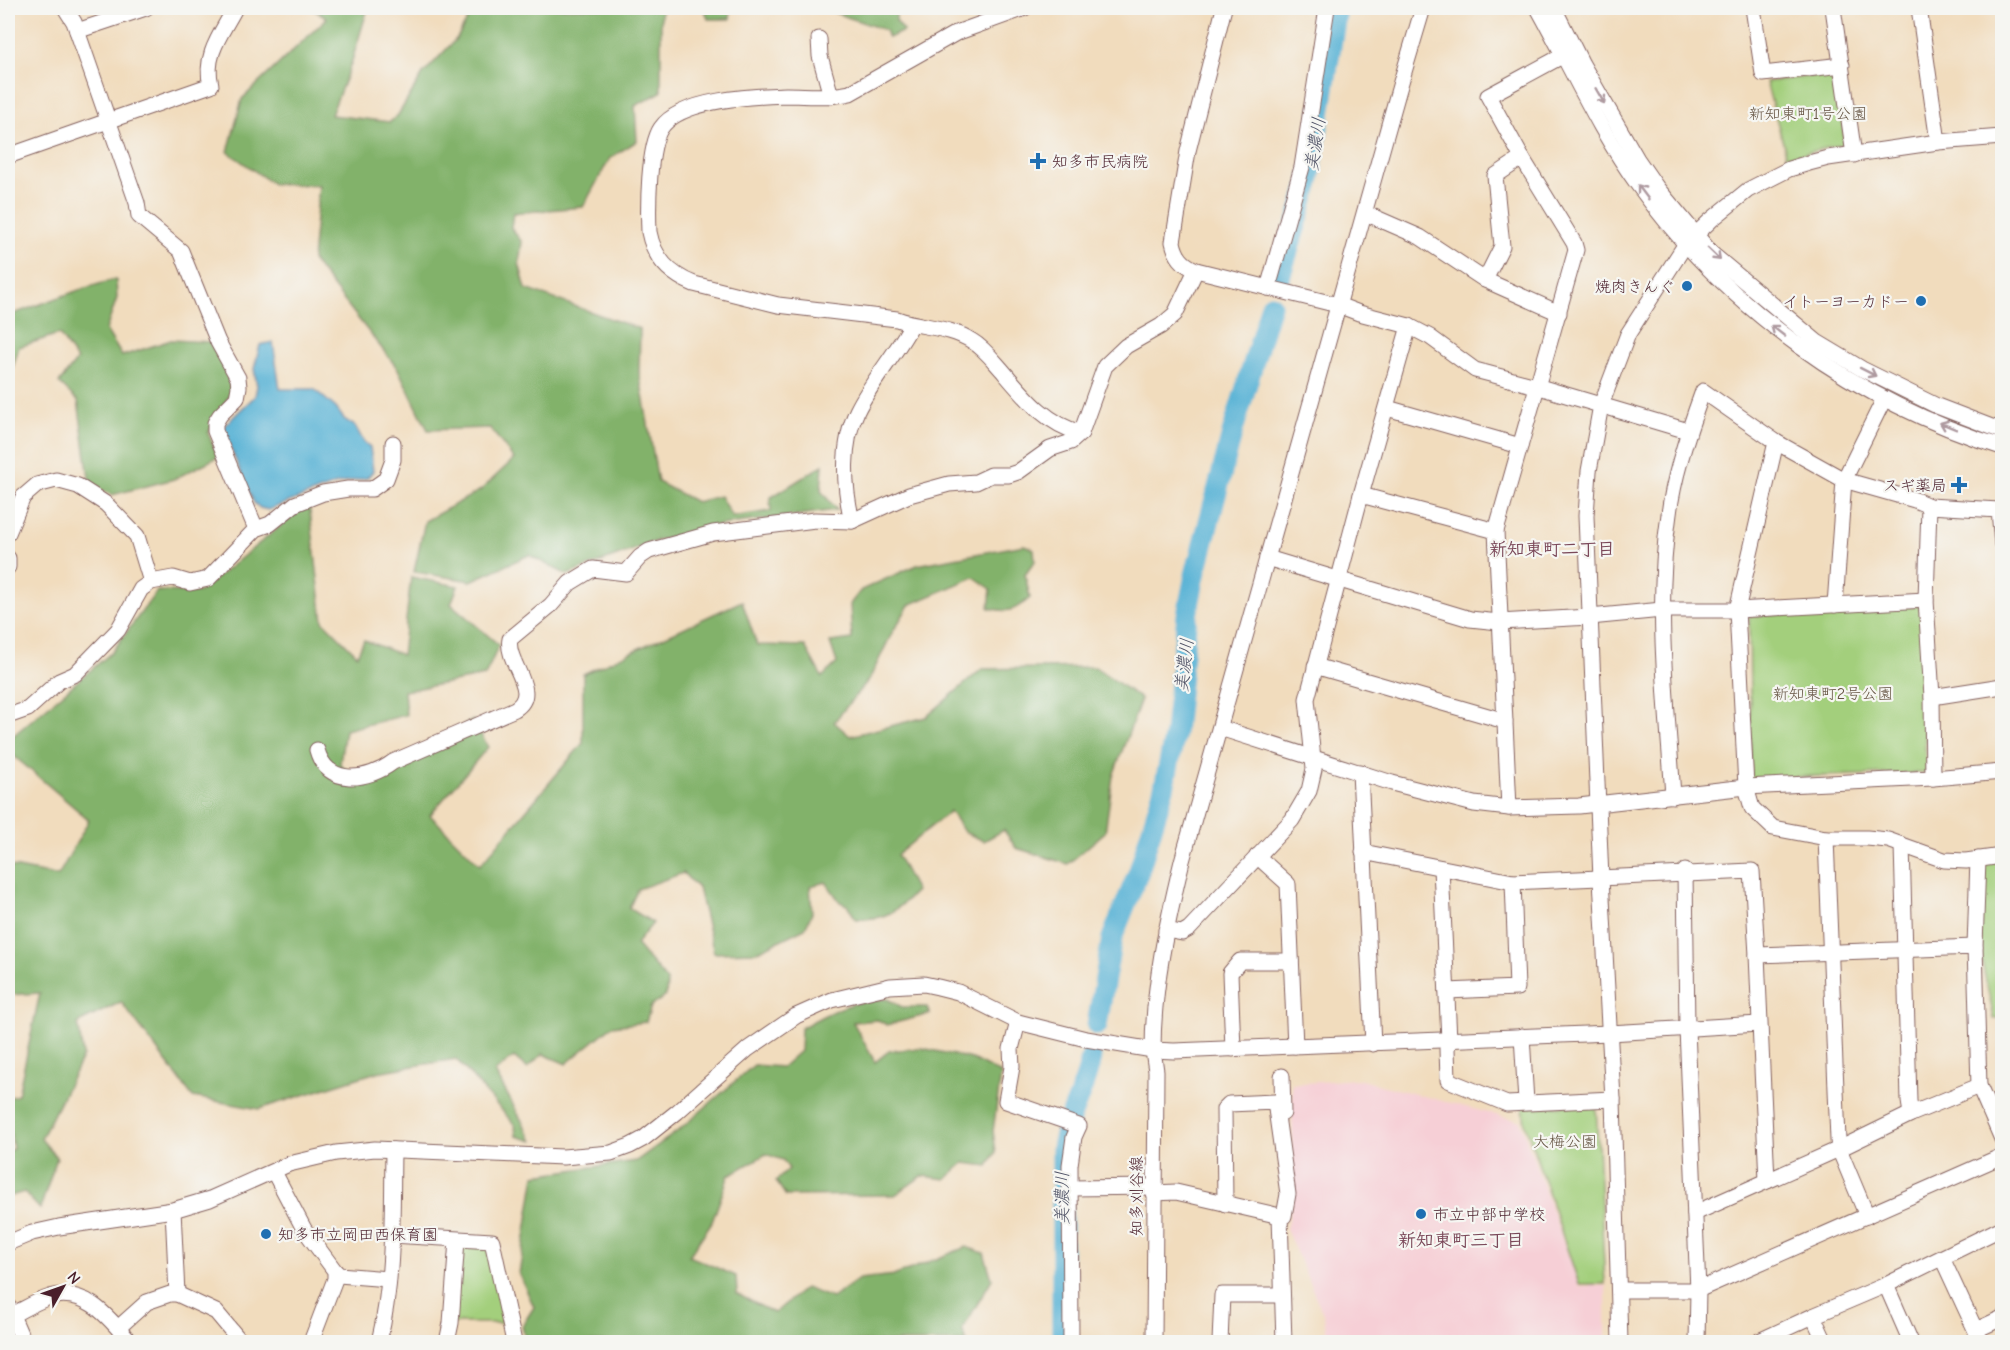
<svg xmlns="http://www.w3.org/2000/svg" width="2010" height="1350" font-family="'Comic Neue','Klee One',sans-serif">
<rect width="100%" height="100%" fill="#f6f6f2"/>
<filter id="ink" filterUnits="userSpaceOnUse"><feTurbulence type="fractalNoise" baseFrequency=".0167" numOctaves="2"/><feDisplacementMap in="SourceGraphic" scale="12" xChannelSelector="R" yChannelSelector="G"/><feConvolveMatrix kernelMatrix="1 2 1 2 8 2 1 2 1" color-interpolation-filters="sRGB"/></filter>
<filter id="wash" filterUnits="userSpaceOnUse"><feTurbulence type="fractalNoise" baseFrequency=".008" numOctaves="4" result="noise"/><feDisplacementMap in="SourceGraphic" scale="24" xChannelSelector="R" yChannelSelector="G"/><feGaussianBlur stdDeviation="1.35" result="paint"/><feColorMatrix in="noise" values="0 0 0 0 0 0 0 0 0 0 0 0 0 0 0 0 0 1.4 0 .05"/><feComposite in="paint" operator="in"/></filter>
<g filter="url(#wash)">
<rect width="100%" height="100%" fill="#f1dcbd"/>
<polygon fill="#f6cfd6" points="1357,1079 1520,1121 1579,1286 1606,1286 1606,1342 1328,1342 1324,1316 1286,1229 1293,1199 1292,1084"/>
<g fill="#a3cf7b" stroke="#767753" stroke-width="1.5">
<polygon points="1836,73 1845,144 1787,157 1766,82"/>
<polygon points="1921,606 1926,773 1751,778 1749,616"/>
<polygon points="2002,856 2002,1018 1994,1019 1978,943 1978,859"/>
<polygon points="1596,1105 1605,1284 1579,1284 1525,1124 1523,1107"/>
<polygon points="457,1240 492,1241 510,1323 451,1323"/>
</g>
<g fill="#82b26b" stroke="#66684b" stroke-width="1.5">
<polygon points="311,8 368,8 351,64 331,115 390,122 398,115 423,74 457,38 474,8 661,8 661,92 635,106 637,141 610,158 583,207 513,213 511,228 522,242 519,263 526,289 640,329 639,372 658,482 696,502 720,496 732,517 771,511 770,498 823,465 821,491 837,510 721,525 659,540 567,575 529,555 471,581 414,572 425,521 481,490 514,459 490,428 428,430 398,369 312,260 319,185 273,184 228,152 242,99 327,18"/>
<polygon points="704,8 731,8 730,19 708,19"/>
<polygon points="835,8 896,8 896,21 904,31 888,38 885,30 835,13"/>
<polygon points="116,279 117,298 106,330 122,356 171,340 210,342 229,374 231,392 208,433 218,457 174,479 112,495 90,485 78,401 59,383 77,360 59,334 19,347 8,383 8,316 79,290"/>
<path d="M309,503L323,621L357,655L364,640L402,655L411,577L458,586L451,604L499,645L485,676L404,691L406,715L345,730L340,764L365,786L473,720L488,747L430,815L480,865L583,743V674L742,601L757,645L805,646L822,677L837,663L830,642L852,639L850,604L861,590L917,565L1024,545L1034,549L1035,561L1025,575L1030,598C1015,611 1008,613 989,608L991,589L974,577L909,605L892,633L870,678L834,722L850,736L926,717L982,669L1095,667L1141,699L1113,776L1105,832L1068,864L1016,848L1004,830L984,841L964,832L950,811L897,855L916,891C894,913 888,919 856,919L847,905L840,902L826,882L810,886L812,913L805,928L756,952L714,953L698,888L683,873L638,889L629,908L653,923L636,944L667,981L666,996L651,1006L646,1022L612,1026L566,1064L543,1054L527,1068L514,1057L495,1072L533,1141L516,1136L515,1125L456,1059L377,1072L259,1109L193,1097L121,1002L78,1023L83,1056L41,1139L57,1158L40,1209L24,1192L8,1197V1151L13,1149L8,1118V1098L18,1095L40,993L8,995V866L58,876L89,820L8,751V740L112,652L157,591L199,592Z"/>
<path d="M887,999L902,1007H927L930,1014L887,1025L878,1020L853,1022L875,1062L889,1051L922,1048L972,1059L1001,1074L993,1131L996,1152L988,1166L964,1163L946,1179L922,1176L895,1195L786,1196L776,1181L789,1169L783,1160L766,1154L729,1175L712,1222L689,1256L736,1276L737,1294L774,1313L805,1288L832,1298L859,1279L896,1275L966,1247L984,1253L992,1279L962,1330L967,1342H526L522,1326L534,1307L519,1274L535,1175L636,1161L679,1130L754,1065L782,1067L800,1051L801,1028C832,1010 851,1001 887,999Z"/>
</g>
<polygon fill="#58b2d5" stroke="#516880" stroke-width="1.5" points="273,342 280,389 314,389 336,408 344,419 355,426 364,442 370,447 373,471 367,478 337,484 268,510 260,508 254,503 225,435 224,426 255,396 257,386 254,369 260,345"/>
<g fill="none" stroke-linecap="round" stroke-linejoin="round">
<g stroke="#58b2d5" stroke-width="21">
<polyline points="1280,277 1309,183 1337,8"/>
<polyline points="1097,1025 1112,938 1139,871 1164,788 1175,733 1187,615 1195,575 1233,430 1271,305"/>
<path d="M1062,1342V1148C1067,1116 1086,1089 1091,1057"/>
</g>
</g>
</g>
<g filter="url(#ink)">
<g fill="none" stroke-linecap="round" stroke-linejoin="round">
<g stroke="#84615e" stroke-width="17">
<g id="minor">
<polyline points="65,8 74,22 137,203 139,216 181,251 218,342 238,378 239,387 237,398 220,415 215,423 215,431 256,529"/>
<path d="M1025,8L956,33L850,93C829,98 807,95 786,95C753,96 681,99 661,128C648,147 648,208 649,232C654,258 669,274 694,284L778,305L897,319C921,328 949,326 972,341C984,348 993,360 1002,370C1024,396 1046,424 1081,433"/>
<path d="M1224,8L1188,151L1173,242C1176,256 1182,264 1196,270L1338,305L1359,313L1409,326L1430,337L1475,370L1536,386L1688,431"/>
<path d="M1538,8C1571,67 1599,131 1639,186C1727,308 1857,403 2002,447"/>
<polyline points="1554,8 1582,64 1637,159 1657,188 1712,254 1817,342 1862,369 1937,406 2002,431"/>
<polyline points="1753,8 1763,74 1842,65"/>
<polyline points="1833,8 1854,155"/>
<polyline points="1919,8 1938,142"/>
<polyline points="77,31 146,8"/>
<polyline points="819,39 820,56 831,96"/>
<path d="M8,156L211,85C203,55 222,33 235,8"/>
<polyline points="1365,213 1420,237 1485,280 1559,313"/>
<polyline points="1485,280 1502,246 1495,176 1522,158"/>
<polyline points="1268,288 1302,167 1327,8"/>
<polyline points="1387,408 1520,446"/>
<polyline points="1776,442 1737,610 1746,787 1752,808 1773,828 1826,838 1867,838 1888,840 1944,860 1966,861 2002,856"/>
<polyline points="1361,495 1496,531"/>
<polyline points="1929,506 1926,600 1932,697 1933,778"/>
<path d="M852,521C844,487 841,444 857,411C871,382 896,354 912,324"/>
<polyline points="8,533 23,497 37,485 56,480 78,486 106,504 137,536 151,582"/>
<polyline points="8,558 8,567"/>
<polyline points="1267,558 1470,619 1499,622 1590,617 1662,610 1737,610 1926,600"/>
<polyline points="1835,605 1844,480 1884,399"/>
<polyline points="1315,666 1505,721"/>
<polyline points="1932,697 2002,686"/>
<polyline points="8,716 28,709 59,681 75,674 118,630 141,589 151,582 173,578 190,583 208,579 256,529 270,524 295,504 323,493 348,489 372,489 386,479 393,460 393,443"/>
<polyline points="1220,728 1392,783 1474,804 1509,808 1579,806 1746,787 1933,778 2002,772"/>
<path d="M317,750C327,787 368,781 393,762L515,709C542,692 505,663 510,639L551,605L570,583L593,569L626,573L640,557L649,551L713,533L815,520L852,521L909,495L949,484L976,482L991,475H1009L1018,472L1050,449L1071,442L1081,433L1105,366L1126,346L1161,326L1175,314L1196,270"/>
<polyline points="1360,772 1373,1044"/>
<path d="M1673,796C1667,703 1655,607 1669,514C1674,473 1689,429 1703,391L1776,442L1844,480L1915,500L1929,506L1999,510L2002,545"/>
<polyline points="1509,808 1496,531 1576,250 1574,243 1522,158 1488,96 1564,55"/>
<polyline points="1826,838 1838,1140 1839,1149 1867,1216"/>
<polyline points="1902,845 1909,1101 1911,1114"/>
<polyline points="1363,852 1513,882 1752,871 1757,955"/>
<polyline points="1257,856 1288,884 1295,1046"/>
<polyline points="1441,868 1449,1040 1447,1049 1448,1080 1507,1104 1613,1099"/>
<polyline points="1685,871 1687,1029 1698,1290 1697,1342"/>
<polyline points="1166,930 1182,933 1189,929 1292,820 1309,791 1314,769 1307,699 1361,495 1409,326"/>
<polyline points="1975,947 1978,859"/>
<polyline points="1447,991 1517,988 1513,882"/>
<polyline points="1018,1022 1011,1049 1012,1067 1006,1101 1079,1126 1074,1137 1070,1165 1071,1342"/>
<polyline points="1522,1036 1526,1102"/>
<polyline points="1233,1049 1230,973 1240,961 1291,961"/>
<polyline points="1282,1076 1283,1113"/>
<polyline points="274,1172 304,1229 335,1271 335,1279 311,1342"/>
<polyline points="1767,1181 1757,955 1975,947 1979,1086 2002,1139"/>
<polyline points="1071,1188 1154,1187"/>
<polyline points="1154,1193 1176,1192 1280,1216"/>
<polyline points="1225,1204 1224,1109 1229,1104 1275,1102 1288,1194 1284,1216 1280,1216 1284,1342"/>
<polyline points="173,1210 177,1294"/>
<polyline points="1695,1213 1839,1149 1911,1114 1979,1086"/>
<polyline points="392,1235 492,1241 514,1342"/>
<path d="M8,1243L32,1233L59,1227L173,1210L210,1199L289,1164L336,1153L375,1149L563,1157L611,1153L630,1146L643,1139L677,1112L748,1049L796,1016L832,1000L890,986L924,984L938,987L958,992L1018,1022L1086,1039L1153,1050C1153,986 1167,923 1182,861L1401,82L1423,8"/>
<polyline points="1942,1258 1981,1342"/>
<polyline points="335,1271 339,1275 388,1279"/>
<polyline points="1886,1285 1911,1342"/>
<polyline points="1620,1290 1698,1290 2002,1156"/>
<polyline points="8,1306 21,1336 27,1342"/>
<path d="M12,1315C24,1309 37,1301 50,1297C86,1287 109,1318 130,1342"/>
<polyline points="118,1328 147,1302 170,1294 177,1294 216,1312 241,1342"/>
<polyline points="1976,1330 2002,1318"/>
<path d="M379,1342C394,1280 392,1214 393,1150"/>
<polyline points="447,1342 451,1323 457,1240"/>
<polyline points="1154,1342 1156,1071 1153,1050 1174,1051 1610,1033 1759,1024"/>
<polyline points="1220,1342 1222,1295 1282,1295"/>
<polyline points="1620,1342 1613,1099 1601,879 1586,516 1589,471 1601,405 1628,334 1685,245 1711,220 1748,190 1789,169 1809,163 1828,158 1938,142 2002,137"/>
<polyline points="1757,1342 1813,1316"/>
<polyline points="1825,1342 1813,1316 1886,1285 2002,1228"/>
</g>
</g>
<use href="#minor" stroke="#fff" stroke-width="15"/>
</g>
<defs><path id="oneway-shaft" d="M-6 0H5M1.5-3L5.5 0L1.5 3" fill="none" stroke-width="1.6" stroke-linecap="round" stroke-linejoin="round" transform="scale(1.5)"/></defs>
<g stroke="#ae9aa0">
<use href="#oneway-shaft" transform="translate(1600 96) rotate(60)"/>
<use href="#oneway-shaft" transform="translate(1643 192) rotate(-127)"/>
<use href="#oneway-shaft" transform="translate(1714 254) rotate(44)"/>
<use href="#oneway-shaft" transform="translate(1778 331) rotate(-142)"/>
<use href="#oneway-shaft" transform="translate(1868 372) rotate(27)"/>
<use href="#oneway-shaft" transform="translate(1948 426) rotate(-158)"/>
</g>
</g>
<g fill="#1f6fb2" stroke="#f6f6f2" stroke-width="2">
<path d="M1035 152h6v6h6v6h-6v6h-6v-6h-6v-6h6z"/>
<circle cx="1687" cy="286" r="6"/>
<circle cx="1921" cy="301" r="6"/>
<path d="M1956 476h6v6h6v6h-6v6h-6v-6h-6v-6h6z"/>
<circle cx="1421" cy="1214" r="6"/>
<circle cx="266" cy="1234" r="6"/>
</g>
<g text-anchor="middle" stroke-width="4.5" stroke-linejoin="round" paint-order="stroke">
<g font-size="16" fill="#655443" stroke="#f6f6f2">
<text x="1808" y="119">新知東町1号公園</text>
<text x="1833" y="699">新知東町2号公園</text>
<text x="1565" y="1147">大梅公園</text>
</g>
<g font-size="16" fill="#4a1f2b" stroke="#f6f6f2" text-anchor="start">
<text x="1052" y="167">知多市民病院</text>
<text x="1675" y="292" text-anchor="end">焼肉きんぐ</text>
<text x="1909" y="307" text-anchor="end">イトーヨーカドー</text>
<text x="1947" y="491" text-anchor="end">スギ薬局</text>
<text x="1433" y="1220">市立中部中学校</text>
<text x="278" y="1240">知多市立岡田西保育園</text>
</g>
<g font-size="16" fill="#4a1f2b" stroke="#f6f6f2">
<text transform="translate(1136 1196) rotate(-90)" y="6">知多刈谷線</text>
</g>
<g font-size="18" font-style="italic" fill="#4f5266" stroke="#f6f6f2">
<text transform="translate(1315 144) rotate(-81)" y="6">美濃川</text>
<text transform="translate(1184 665) rotate(-83)" y="6">美濃川</text>
<text transform="translate(1062 1198) rotate(-90)" y="6">美濃川</text>
</g>
<g font-size="18" font-weight="bold" fill="#7b495a" stroke="#f6f6f2">
<text x="1552" y="555">新知東町二丁目</text>
<text x="1461" y="1246">新知東町三丁目</text>
</g>
</g>
<rect width="2010" height="1350" fill="none" stroke="#f6f6f2" stroke-width="30"/>
<g transform="translate(63 1287) rotate(50)" stroke="#f6f6f2" stroke-width="4.5" paint-order="stroke">
<path d="M0-4.5L10 22L0 15L-10 22Z" fill="#4a1f2b"/>
<text y="-9" font-size="16" font-weight="bold" text-anchor="middle" fill="#4a1f2b">N</text>
</g>
</svg>
